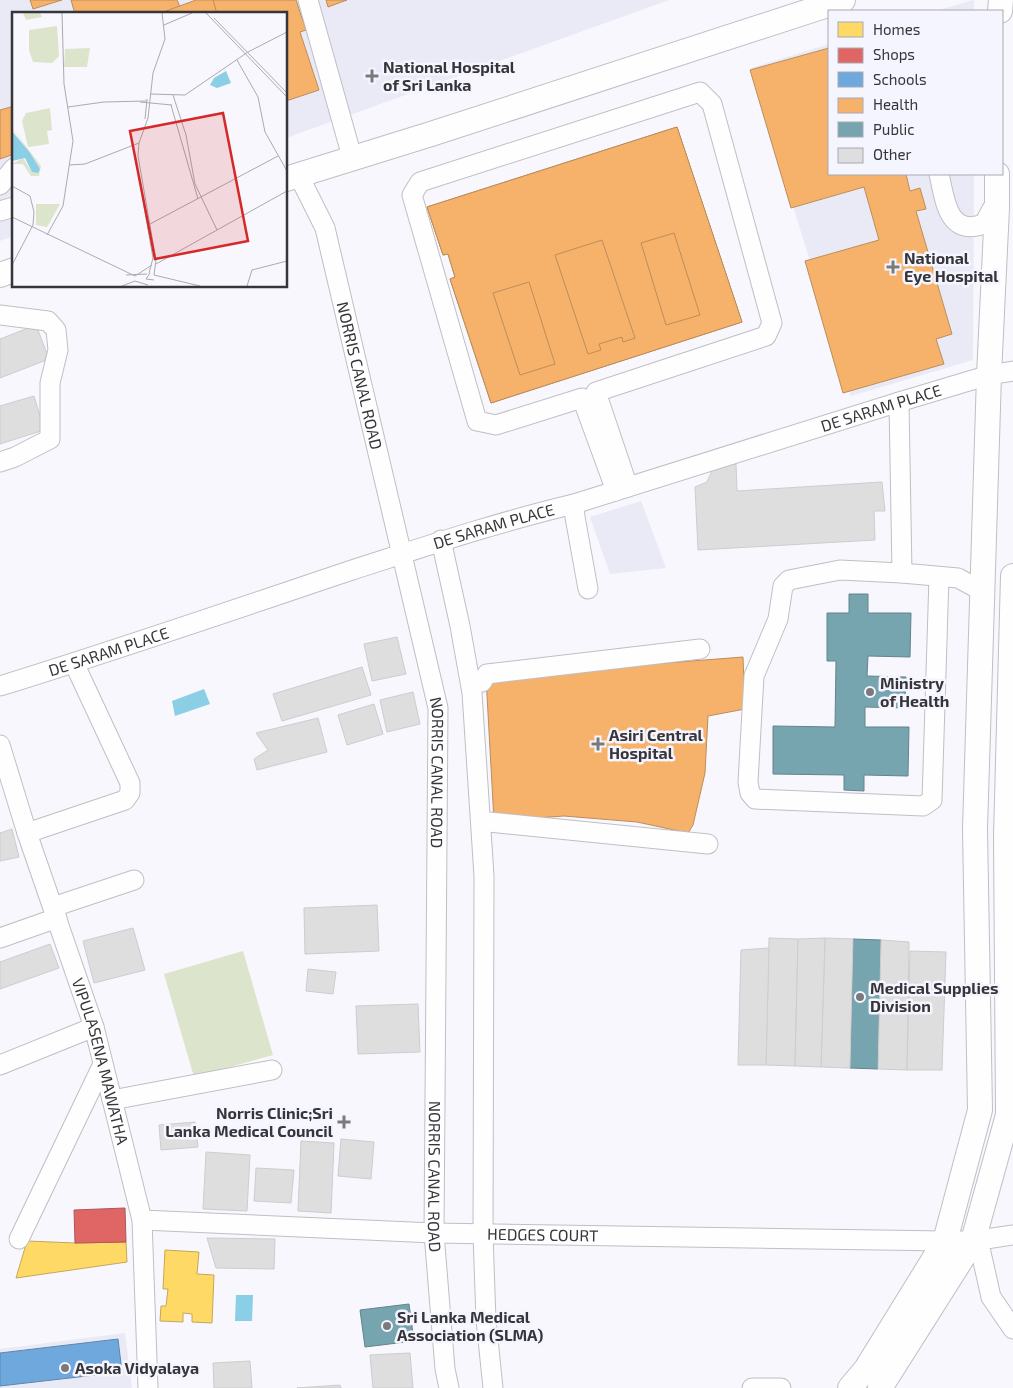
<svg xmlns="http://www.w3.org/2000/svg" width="1013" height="1388" font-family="'Exo 2',sans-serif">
<rect width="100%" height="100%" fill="#f7f7fd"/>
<g fill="#eaeaf6">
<polygon points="0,0 669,0 286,138 286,14 14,14 14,236 0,241"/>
<polygon points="973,0 974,0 974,11 936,11"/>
<polygon points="829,44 829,174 974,174 973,360 851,396 751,68"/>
<polygon points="641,501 666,568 610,574 590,517"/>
<polygon points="125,1333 132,1388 0,1388 0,1349"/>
</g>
<polygon fill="#dde4cc" points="243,951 273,1055 194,1077 164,974"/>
<g fill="#8acfe5">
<polygon points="204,689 210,704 175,716 172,701"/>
<polygon points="236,1295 253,1295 252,1321 235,1321"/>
</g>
<g fill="#ffd966" stroke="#c3a859">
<polygon points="27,1241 75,1243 126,1242 127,1262 16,1278"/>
<polygon points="165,1250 199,1252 197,1274 214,1275 212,1323 192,1322 192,1314 183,1313 183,1322 160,1321 161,1306 166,1306 168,1289 163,1289"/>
</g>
<polygon fill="#e06666" stroke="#ad5859" points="125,1208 126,1242 75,1243 74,1210"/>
<polygon fill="#6fa8dc" stroke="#5e86ab" points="118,1339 122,1372 0,1386 0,1353"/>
<g fill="#f6b26b" stroke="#bc8d5c" fill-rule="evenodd">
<polygon points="30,0 62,0 33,9"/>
<polygon points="71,0 177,0 180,7 158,14 75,14"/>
<polygon points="196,0 229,0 234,14 158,14"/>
<polygon points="213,0 296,0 306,30 300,32 319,90 286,101 286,14 217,14"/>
<polygon points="326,0 347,0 328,7"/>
<polygon points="829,48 829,174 906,174 910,191 920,188 926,209 916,211 952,334 936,339 944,364 843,393 805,261 879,240 864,187 791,208 750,70"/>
<polygon points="14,106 14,154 0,159 0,110"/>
<polygon points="677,127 742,322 491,403 450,279 455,277 448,254 443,255 427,207"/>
<path d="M677,127L742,322L491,403L450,279L455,277L448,254L443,255L427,207ZM674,233L700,315L666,325L641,243ZM602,240L635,338L623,342L622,337L599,344L601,350L588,354L555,255ZM529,282L555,364L520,375L493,293Z"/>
<polygon points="743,657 745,709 708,716 705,773 693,825 688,833 637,822 564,816 494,821 486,677"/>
</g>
<g fill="#76a5af" stroke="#63848c">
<polygon points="849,594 868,594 868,613 911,613 910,657 868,656 867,676 906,677 905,708 865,707 865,727 909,727 908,776 864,775 864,791 844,790 844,775 773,774 773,726 835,727 836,661 827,661 827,613 849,613"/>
<polygon points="853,939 881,940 878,1069 850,1068"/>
<polygon points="409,1304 414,1341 365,1347 360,1310"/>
</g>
<g fill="#dfdedf" stroke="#cdccce">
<polygon points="36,325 49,359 0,378 0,339"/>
<polygon points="34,396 44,430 0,444 0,406"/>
<polygon points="736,464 737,491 882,482 885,511 874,511 875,540 698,550 695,487 707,482 714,466"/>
<polygon points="397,637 406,674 372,681 364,644"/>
<polygon points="362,667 371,695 282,721 273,694"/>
<polygon points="413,692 420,724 387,732 380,700"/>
<polygon points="374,704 383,734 347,745 338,715"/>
<polygon points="318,718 327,752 257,770 254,759 268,750 256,733"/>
<polygon points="12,829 19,857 0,861 0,833"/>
<polygon points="377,905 379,951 305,954 304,908"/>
<polygon points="133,928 145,970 94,983 83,941"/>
<polygon points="769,938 798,939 795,1066 766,1065"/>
<polygon points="825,938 853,939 850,1068 821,1067"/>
<polygon points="825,938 821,1067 795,1066 798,939"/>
<polygon points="881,940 909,942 907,1070 878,1069"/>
<polygon points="50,944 59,968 0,989 0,962"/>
<polygon points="769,948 766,1065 738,1065 741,950"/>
<polygon points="910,951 946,952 942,1070 907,1070"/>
<polygon points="308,969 336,972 333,994 306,991"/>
<polygon points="418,1004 420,1052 358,1054 356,1006"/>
<polygon points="195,1122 198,1147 161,1150 159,1125"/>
<polygon points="341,1139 374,1142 371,1179 338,1176"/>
<polygon points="301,1141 334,1143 331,1213 298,1211"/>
<polygon points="206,1152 250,1155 247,1211 203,1209"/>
<polygon points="256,1168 294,1170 291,1203 254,1201"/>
<polygon points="207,1238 275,1239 274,1269 216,1268"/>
<polygon points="410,1353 413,1388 373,1388 370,1355"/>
<polygon points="250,1361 252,1388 214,1388 213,1363"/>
<polygon points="340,1385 341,1388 297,1388"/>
</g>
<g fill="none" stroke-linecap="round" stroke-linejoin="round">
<g stroke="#bfbfc4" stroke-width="21">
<g id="minor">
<polyline points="308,0 352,157"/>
<path id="s1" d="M298,174L325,228L438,708L434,1233L445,1369L449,1388"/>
<path d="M939,174C945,199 947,237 984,224L992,209L997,208"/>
<polyline points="0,185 14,168"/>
<polyline points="0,211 14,207"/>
<polyline points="0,315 48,321 56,330 58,350 50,383 50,439 15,457 0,462"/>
<polyline points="899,402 902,573 958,578 982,591"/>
<polyline points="616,491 582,398 496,425 477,421 412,195 420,182 700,92 712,104 772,323 766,336 596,392 628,487"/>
<polyline points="574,504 575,517 588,589"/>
<polyline points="441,540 460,626 472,693 484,876 483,1234 486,1320 493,1388"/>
<polyline points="902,573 840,570 789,580 783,586 778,619 754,676 748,782 750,793 755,799 923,806 932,800 939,577"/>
<polyline points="482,682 487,674 700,649"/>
<path id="s2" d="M0,686C117,650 233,610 349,571C424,547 498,522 574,504L899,402L989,375L1013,371"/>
<path id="s3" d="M0,745L27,833L94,1027L142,1220L148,1388"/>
<polyline points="489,822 708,844"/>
<polyline points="27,833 125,800 130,793 130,783 74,663"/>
<polyline points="53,907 134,880"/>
<polyline points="0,938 57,918"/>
<polyline points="0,1065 94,1027"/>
<polyline points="112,1100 272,1070"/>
<path id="s4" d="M142,1220L434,1233L945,1241H973L1013,1235"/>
<polyline points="19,1239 102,1066"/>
<polyline points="978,1239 991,1297 1013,1329"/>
<polyline points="752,1388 781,1388"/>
</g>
</g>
<g stroke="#bfbfc4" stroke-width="26">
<g id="major">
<polyline points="1000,11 1001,0"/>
<polyline points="286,179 431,134 843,0"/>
<polyline points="0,275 14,270"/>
<polyline points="850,1388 866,1369 945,1241 980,1110 975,829 989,375 997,208 997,174"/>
<polyline points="880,1388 973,1241 1008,1115 1006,836 1013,576"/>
</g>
</g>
<use href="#minor" stroke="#fefeff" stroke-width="19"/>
<use href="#major" stroke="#fefeff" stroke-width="24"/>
</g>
<g fill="#7a7a7e" stroke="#f5f5ff" stroke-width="2">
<path d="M369.5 68.5h5v5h5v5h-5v5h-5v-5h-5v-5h5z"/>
<path d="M890.5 259.5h5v5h5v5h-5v5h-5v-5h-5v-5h5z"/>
<circle cx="870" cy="692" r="5"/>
<path d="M595.5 736.5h5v5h5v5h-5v5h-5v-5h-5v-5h5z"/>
<circle cx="860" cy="997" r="5"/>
<path d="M341.5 1114.5h5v5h5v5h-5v5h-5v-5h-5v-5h5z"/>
<circle cx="387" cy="1326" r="5"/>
<circle cx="65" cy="1368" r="5"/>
</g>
<g text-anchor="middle" stroke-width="5" stroke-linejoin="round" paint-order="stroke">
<g font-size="16" font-weight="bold" fill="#36363a" stroke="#f5f5ff" text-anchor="start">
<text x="383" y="73">National Hospital<tspan x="383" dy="18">of Sri Lanka</tspan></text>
<text x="904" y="264">National<tspan x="904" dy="18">Eye Hospital</tspan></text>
<text x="880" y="689">Ministry<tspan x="880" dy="18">of Health</tspan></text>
<text x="609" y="741">Asiri Central<tspan x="609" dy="18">Hospital</tspan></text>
<text x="870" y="994">Medical Supplies<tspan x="870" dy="18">Division</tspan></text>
<text x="333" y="1119" text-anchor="end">Norris Clinic;Sri<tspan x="333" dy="18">Lanka Medical Council</tspan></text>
<text x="397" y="1323">Sri Lanka Medical<tspan x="397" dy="18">Association (SLMA)</tspan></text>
<text x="75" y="1374">Asoka Vidyalaya</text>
</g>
<g font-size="16" fill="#36363a" stroke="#f5f5ff">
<text dy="6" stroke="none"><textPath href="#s1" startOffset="212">NORRIS CANAL ROAD</textPath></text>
<text dy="6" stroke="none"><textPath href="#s2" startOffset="924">DE SARAM PLACE</textPath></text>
<text dy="6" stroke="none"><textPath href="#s2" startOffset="519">DE SARAM PLACE</textPath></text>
<text dy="6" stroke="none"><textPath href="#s2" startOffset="114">DE SARAM PLACE</textPath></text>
<text dy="6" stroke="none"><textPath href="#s1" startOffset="618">NORRIS CANAL ROAD</textPath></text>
<text dy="6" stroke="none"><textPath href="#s3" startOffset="332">VIPULASENA MAWATHA</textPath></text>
<text dy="6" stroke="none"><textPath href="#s1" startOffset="1022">NORRIS CANAL ROAD</textPath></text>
<text dy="6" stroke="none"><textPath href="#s4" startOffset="401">HEDGES COURT</textPath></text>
</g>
</g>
<g transform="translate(12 12)">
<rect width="275" height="275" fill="#f7f7fd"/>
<path d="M11,1H28L30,5L14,8ZM45,14L47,44L40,51L21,50L17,38V18ZM78,36L75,55H52L53,37ZM38,96L40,118L35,119L37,132L16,135L10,109L14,101ZM0,116L29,154L27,164H19L11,152H0L11,146L20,160L28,157ZM24,192H48L35,215L24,213Z" fill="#dde4cc"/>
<path d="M214,59L219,71L205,76L198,73L202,66ZM0,119L18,141L28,157L26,161L20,160L13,146L0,149Z" fill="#8acfe5"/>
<path fill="none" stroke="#aaaaaf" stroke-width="1" d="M194,1L275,85M202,6L275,81M152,13L180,1M225,48L246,85L253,120L275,159M138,82L173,83L236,40L275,20M161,83L174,123L183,172L205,218M128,90L160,93M159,93L186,187M56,95L92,90L135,89M133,107L135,87M123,143L141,246L137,261M57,153L73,152L127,131M0,174L18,184L22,200L21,213L0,253M0,205L123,264L140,253M138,212L266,144M35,223L51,194L61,129L52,72L50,1M144,252L275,179M138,261L134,267L142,268M114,263L135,262M142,263L144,248L126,144L127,131L136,106L141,61L153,27L150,1M142,263L188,274M110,274L123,269L136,273M235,274L240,258L275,249"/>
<path fill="#d62828" fill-opacity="0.15" stroke="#d62828" stroke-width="2.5" d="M211,101L236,229L143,247L118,119Z"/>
<rect width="275" height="275" fill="none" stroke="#36363a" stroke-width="2.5"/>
</g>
<rect x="828" y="10" width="175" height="165" fill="#f5f5ff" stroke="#a9a9b0"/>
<rect x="838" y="22" width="25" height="15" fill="#ffd966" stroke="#a9a9b0"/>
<text x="873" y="35" font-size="15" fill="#36363a">Homes</text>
<rect x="838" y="48" width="25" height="15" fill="#e06666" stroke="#a9a9b0"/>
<text x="873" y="60" font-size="15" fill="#36363a">Shops</text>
<rect x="838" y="72" width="25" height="15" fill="#6fa8dc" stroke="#a9a9b0"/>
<text x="873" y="85" font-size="15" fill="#36363a">Schools</text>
<rect x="838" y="98" width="25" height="15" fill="#f6b26b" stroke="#a9a9b0"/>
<text x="873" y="110" font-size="15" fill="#36363a">Health</text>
<rect x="838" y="122" width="25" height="15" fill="#76a5af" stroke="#a9a9b0"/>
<text x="873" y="135" font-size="15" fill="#36363a">Public</text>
<rect x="838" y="148" width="25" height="15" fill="#dfdedf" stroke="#a9a9b0"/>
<text x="873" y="160" font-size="15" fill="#36363a">Other</text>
</svg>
